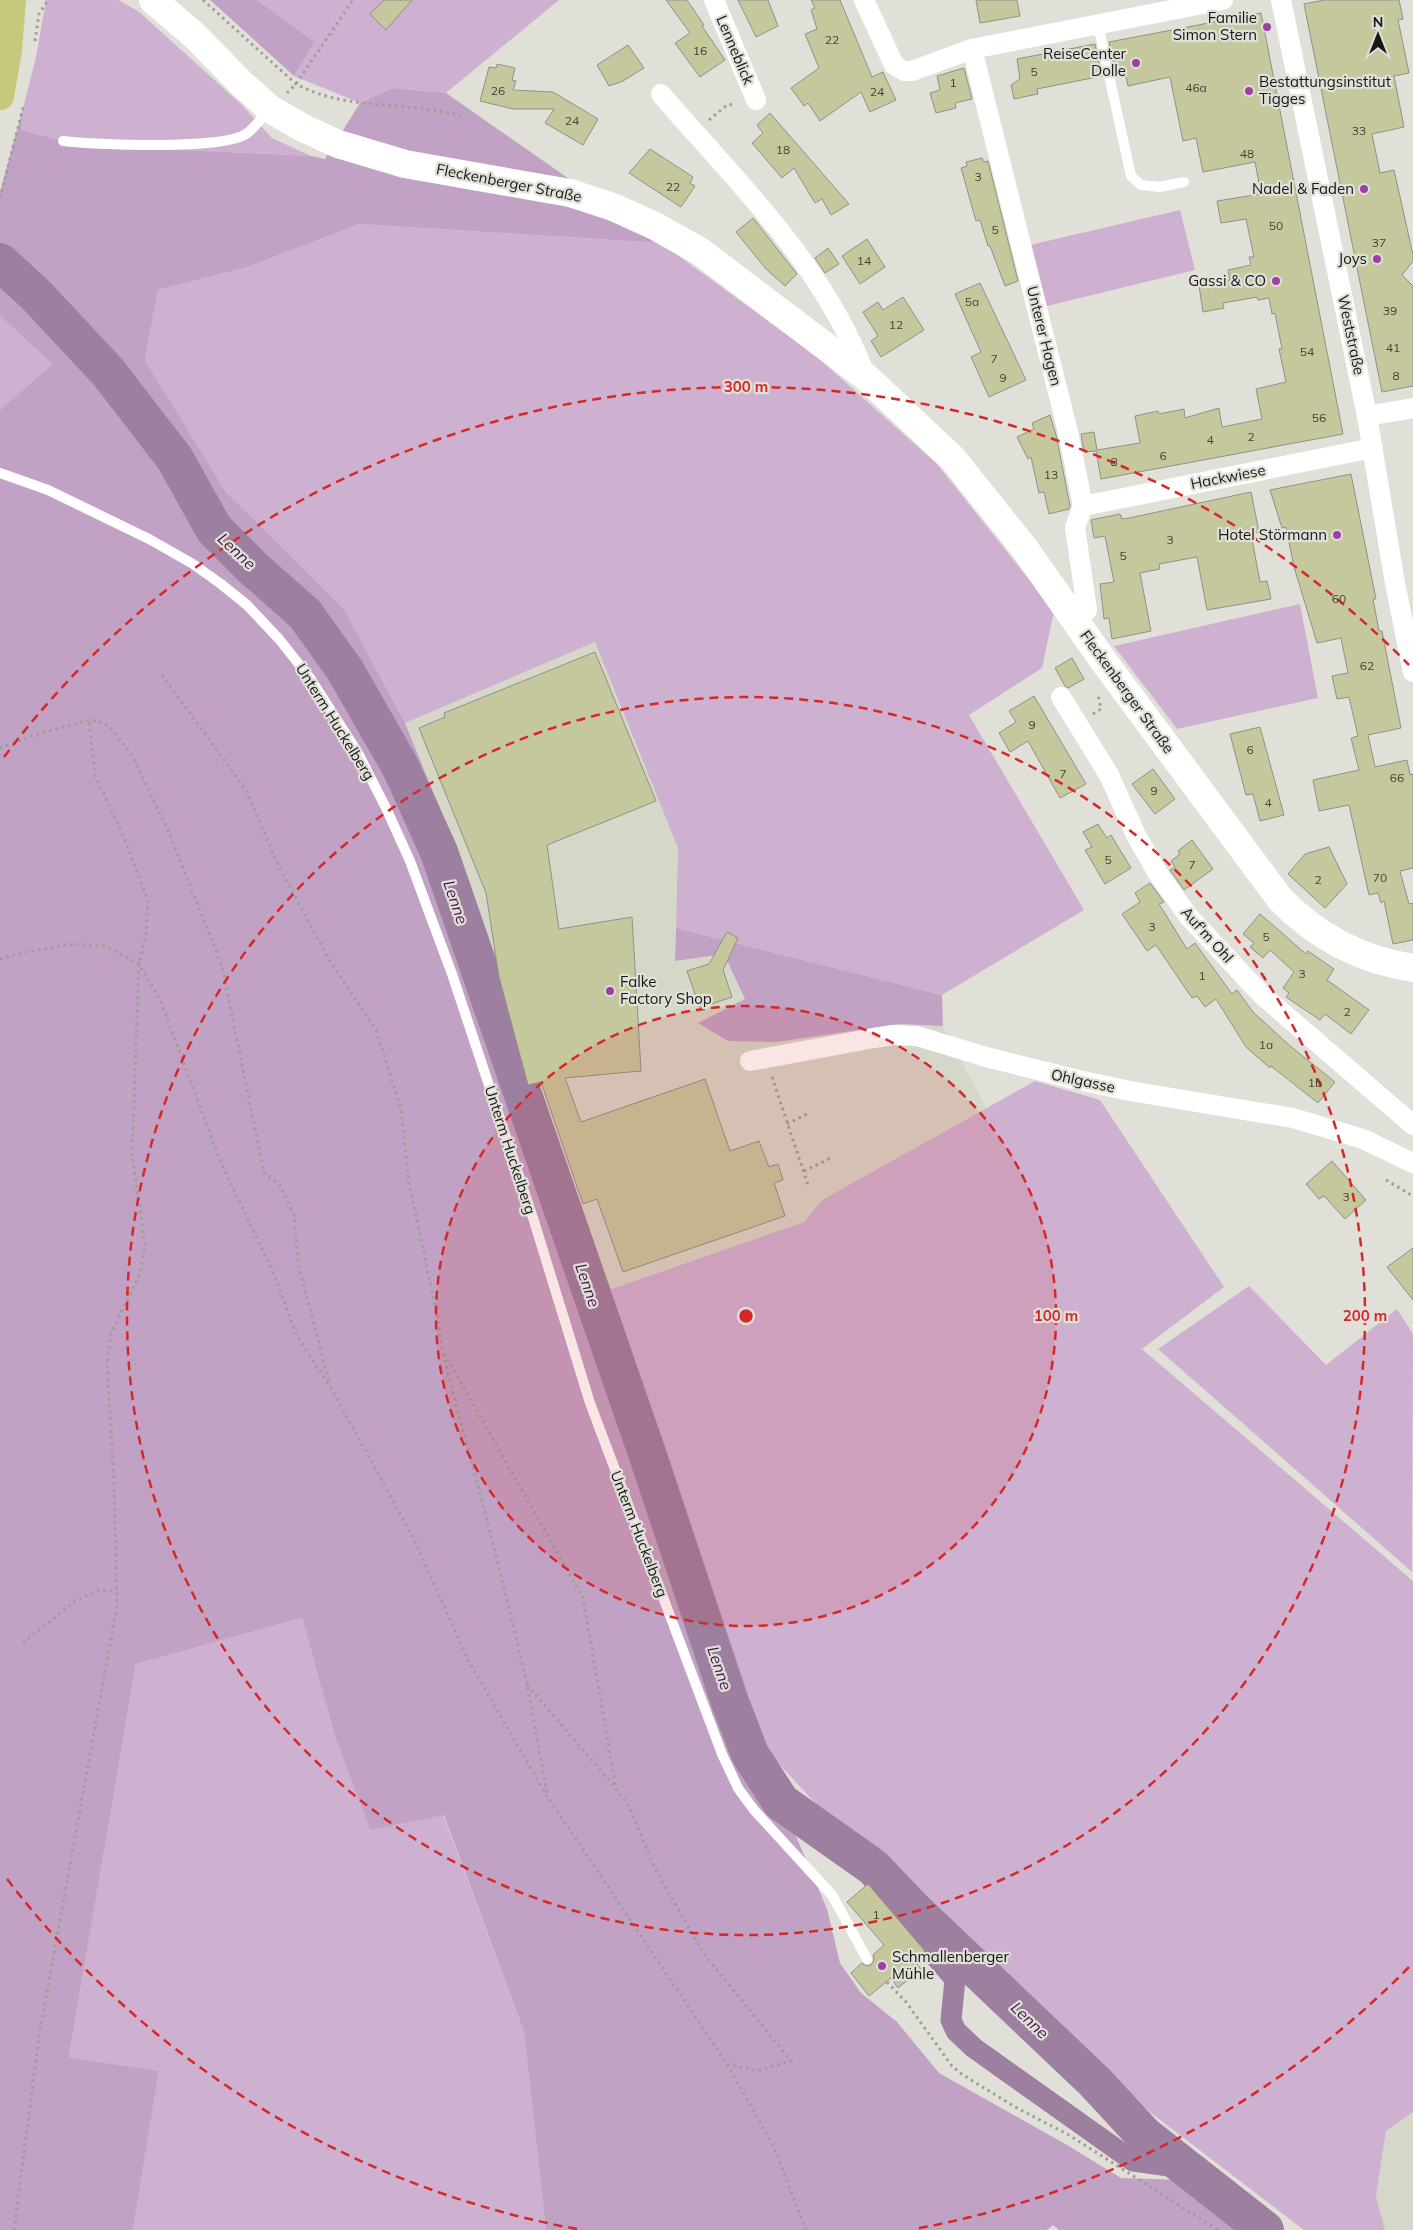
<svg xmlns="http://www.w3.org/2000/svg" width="1413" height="2230" font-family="Mulish,sans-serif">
<rect width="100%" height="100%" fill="#e0e0d9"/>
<g fill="#d5d7c8">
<polygon points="595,642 678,848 675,961 724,954 745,999 699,1024 777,1042 899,1024 943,1026 986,1108 822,1200 804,1222 600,1293 527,1088 457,850 405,723"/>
<polygon points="1413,2112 1413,2230 1385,2230 1376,2196 1386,2131"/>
</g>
<g fill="#ceb1d0">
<polygon points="46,0 118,0 138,11 241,104 272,138 311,156 80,145 21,130 23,108 36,57"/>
<polygon points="257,0 559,0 446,93 392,88 360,103 294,76 315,42"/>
<polygon points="1180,210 1195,270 1047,306 1030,245"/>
<polygon points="359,224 661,243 816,356 937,464 1054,611 1042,668 969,715 1084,910 942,995 676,928 678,848 595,642 405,723 344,609 226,492 145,360 158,290 248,267"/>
<polygon points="0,316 52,364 0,410"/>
<polygon points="1300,604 1318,698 1177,729 1114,646"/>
<polygon points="1035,1081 1100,1100 1224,1287 1142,1349 1413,1581 1413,2112 1386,2131 1376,2196 1385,2230 1304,2230 984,1985 754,1737 600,1293 804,1222 822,1200"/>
<polygon points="1249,1286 1326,1365 1397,1309 1413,1334 1412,1572 1158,1349"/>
<polygon points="302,1618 335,1737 370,1830 443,1814 524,2032 546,2230 133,2230 159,2071 69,2057 136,1664"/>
</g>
<g fill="#c1a2c4">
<polygon points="210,0 257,0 315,42 294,76"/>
<polygon points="392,88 446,93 661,243 359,224 248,267 158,290 145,360 226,492 344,609 405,723 457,850 527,1088 754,1737 827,1909 840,1963 861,1993 897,2022 939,2073 1067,2145 1121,2178 1216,2181 1280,2230 1059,2230 1053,2225 1047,2230 546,2230 524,2032 444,1815 370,1830 335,1737 302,1618 136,1664 69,2057 159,2071 133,2230 0,2230 0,410 52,364 0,316 0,192 23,108 21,130 80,145 311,156 325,159 360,103"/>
<polygon points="676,928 942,995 943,1026 899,1024 777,1042 728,1041 698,1023 745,999 724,954 675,961"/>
</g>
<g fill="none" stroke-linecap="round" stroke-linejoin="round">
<polyline stroke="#9d7f9f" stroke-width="21" points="914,1910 919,1938 955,1979 951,2020 956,2031 974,2048 1133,2161 1184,2168"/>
<polyline stroke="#9d7f9f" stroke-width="38" points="0,262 36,295 108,372 175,459 214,529 254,569 305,614 345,670 401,768 439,852 648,1456 730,1702 750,1754 781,1802 873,1867 914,1910 1095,2082 1144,2135 1265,2230"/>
</g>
<g fill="#c5c89d" stroke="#90908a">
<polygon points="384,0 412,0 386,30 370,14"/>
<polygon points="666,0 687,0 704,25 702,26 725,60 700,77 675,43 690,33"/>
<polygon points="738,0 768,0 778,26 756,37"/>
<polygon points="811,0 840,0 872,77 883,72 896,100 870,112 861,92 820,121 808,103 804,106 791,88 819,68 805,34 817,29 811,10 815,8"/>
<polygon points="976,0 1017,0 1020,16 980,23"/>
<polygon points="1324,0 1399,0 1403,19 1398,20 1409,73 1394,76 1404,127 1372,134 1380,173 1394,170 1413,255 1413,261 1402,275 1413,286 1413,386 1382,392 1304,4"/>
<polygon points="1261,13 1343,434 1101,479 1096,451 1084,452 1081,434 1094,432 1097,450 1140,443 1135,416 1158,411 1159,414 1184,409 1185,418 1219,408 1222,427 1262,419 1256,389 1286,382 1279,349 1282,349 1275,313 1272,314 1269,298 1258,300 1257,297 1223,303 1224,308 1203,312 1199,286 1230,280 1228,270 1251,265 1249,257 1254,257 1246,219 1221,223 1217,201 1261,194 1255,162 1203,172 1196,138 1183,141 1170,77 1128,86 1125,71 1116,73 1109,42"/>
<polygon points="1095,44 1102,76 1037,89 1038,94 1014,99 1011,85 1020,79 1017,59"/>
<polygon points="628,45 644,68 623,81 609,86 597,65"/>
<polygon points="497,64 515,68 512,80 516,81 513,90 553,92 598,119 583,145 545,123 554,109 513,109 480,101 489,67 496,68"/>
<polygon points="964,68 972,99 955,103 956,108 936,113 930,93 940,90 937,76"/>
<polygon points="770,113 849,204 831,215 822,199 815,203 794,168 782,178 752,143 763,133 757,125"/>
<polygon points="650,149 693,177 690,183 695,186 681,207 629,173"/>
<polygon points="982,158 984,162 988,161 1018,281 1005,286 990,246 988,246 980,220 976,221 961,168 967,166 966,162"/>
<polygon points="753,218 797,274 785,286 766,269 736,232"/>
<polygon points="867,239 885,267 860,284 842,256"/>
<polygon points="828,248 839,264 825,273 815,258"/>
<polygon points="980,283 1026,380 989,397 971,357 981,352 955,294"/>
<polygon points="903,297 924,330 881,357 871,341 878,336 863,312 878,302 883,310"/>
<polygon points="1050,415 1056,435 1070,506 1069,509 1049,514 1044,492 1039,493 1031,457 1028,459 1017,437 1034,429 1032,423"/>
<polygon points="1351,474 1376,599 1373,599 1379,631 1382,631 1401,728 1368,735 1375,767 1407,760 1410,775 1413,774 1413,868 1400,871 1409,904 1413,903 1413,940 1393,944 1384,901 1381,903 1378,893 1369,895 1349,805 1319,811 1313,780 1359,770 1351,738 1358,736 1349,697 1337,699 1332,676 1348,673 1341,638 1317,643 1294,567 1286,527 1282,528 1270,490"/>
<polygon points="1251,492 1259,532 1251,534 1260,582 1267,581 1271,599 1207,610 1197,557 1159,564 1160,569 1140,573 1151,631 1112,639 1109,618 1104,619 1100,584 1114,582 1105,536 1094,538 1091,520 1120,514 1122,519 1129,518"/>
<polygon points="595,652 656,801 547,845 559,929 632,917 641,1071 565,1078 581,1122 705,1079 730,1151 759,1141 769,1167 778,1164 783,1180 774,1183 785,1216 623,1272 597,1199 583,1204 541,1082 528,1085 499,977 486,893 419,728 445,717 444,713"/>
<polygon points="1072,658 1084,679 1068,688 1065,686 1055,668"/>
<polygon points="1034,696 1086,784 1060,798 1028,741 1010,752 999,733 1016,722 1009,711"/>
<polygon points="1260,727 1284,815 1260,821 1253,794 1246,795 1230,734"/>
<polygon points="1153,769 1175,799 1155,814 1132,784"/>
<polygon points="1098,824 1107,838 1111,835 1131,868 1105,884 1085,850 1092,847 1083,832"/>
<polygon points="1192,840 1213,869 1184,890 1170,870 1175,867 1171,861 1180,854 1178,851"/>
<polygon points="1329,847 1347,884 1325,908 1288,874 1305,854"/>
<polygon points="1150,883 1164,902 1159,904 1187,949 1195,943 1232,994 1237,990 1253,1012 1289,1045 1335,1082 1318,1103 1271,1066 1270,1068 1246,1047 1216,999 1205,1007 1197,996 1192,998 1156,945 1147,951 1122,914 1140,902 1135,893"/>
<polygon points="1260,914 1306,954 1308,951 1334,969 1327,980 1369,1010 1351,1034 1325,1014 1320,1020 1286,997 1289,993 1283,988 1294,972 1270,950 1263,958 1250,947 1254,943 1243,934"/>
<polygon points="727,932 738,938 723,970 732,997 700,1008 687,971 709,964"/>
<polygon points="1332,1161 1366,1200 1345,1219 1324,1196 1319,1199 1306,1184"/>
<polygon points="1413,1248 1413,1300 1387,1267"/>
<polygon points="868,1884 925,1951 914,1960 921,1969 898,1988 891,1978 869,1996 851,1973 862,1963 866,1966 871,1965 874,1960 873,1955 884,1945 847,1902"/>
</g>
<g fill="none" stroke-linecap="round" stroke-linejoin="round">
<g stroke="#9e9e98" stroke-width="3" stroke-dasharray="2.5 4" stroke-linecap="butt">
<path d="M203,0L296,84C337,106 381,103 425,109C437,110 448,113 460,115"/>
<polyline points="35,41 39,14 48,0"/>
<polyline points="287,93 296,84 353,0"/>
<polyline points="709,120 727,105 735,104"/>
<polyline points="0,198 24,104"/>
<polyline points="162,675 246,790 280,869 328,958 376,1030 401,1109 409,1182 438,1320 442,1349 583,1598 616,1789 629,1806 655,1869 704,1954 791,2061 758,2071 727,2064"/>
<polyline points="1093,714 1101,709 1098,695"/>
<polyline points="0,748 41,733 89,720 104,723 112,729 133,757 170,835 222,966 264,1173 280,1185 294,1215 299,1268 330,1385"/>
<polyline points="0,959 17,954 72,944 105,946 139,964 160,999 221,1163 273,1272 297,1336 331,1388 414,1539 469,1662 547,1796 727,2064 773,2145 806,2230"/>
<polyline points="772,1077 809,1188"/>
<polyline points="787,1124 809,1113"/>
<polyline points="804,1171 831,1158"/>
<polyline points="1386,1180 1413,1196"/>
<polyline points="443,1354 495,1551 527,1684 547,1793"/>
<polyline points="23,1643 75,1601 98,1590 117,1591"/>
<polyline points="527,1685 616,1788"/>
<polyline points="887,1982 906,2002 952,2066 960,2073 1015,2107 1069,2135 1218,2230"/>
<polyline points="14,2230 39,2036 117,1605 114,1484 107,1363 111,1333 140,1274 145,1246 132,1154 139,964 146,935 148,901 124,838 95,775 89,720"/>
</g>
<g stroke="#fff" stroke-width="10">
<polyline points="1098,25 1131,176 1141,185 1160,187 1184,182"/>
<path d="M63,141C94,145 222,150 246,134C255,128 262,117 270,109"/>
<polyline points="0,473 48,490 149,539 193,564 221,584 247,605 279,639 310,678 358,753 386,808 410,861 452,974 534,1221 590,1403 722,1754 738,1788 754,1810 832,1895 867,1959"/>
</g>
<g stroke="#fff" stroke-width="20">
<polyline points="714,0 756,100"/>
<polyline points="864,0 894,65 904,71 912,71 972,49 1223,0"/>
<polyline points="1281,0 1367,416 1395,583 1413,672"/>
<polyline points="972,49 1068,432 1083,506 1075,527 1087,610 1075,619"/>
<path d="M661,94C737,183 824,264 866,377"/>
<polyline points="1367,416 1413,408"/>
<polyline points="1083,506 1373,448"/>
<polyline points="1061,697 1109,775 1136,835 1157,872 1189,917 1262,995 1413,1125"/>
<polyline points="750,1061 874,1038 893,1035 917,1036 986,1057 1078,1080 1130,1091 1293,1118 1363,1139 1413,1163"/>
</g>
<path stroke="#fff" stroke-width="28" d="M153,0L194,35L241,83L270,109L303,128L338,144L405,164L570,193L613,207L655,226L701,252L866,377L953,459L1025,549L1105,663L1280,899C1317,937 1360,960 1413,968"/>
<polyline stroke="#c6c87e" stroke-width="28" points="0,96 8,50 12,0"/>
</g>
<circle cx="746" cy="1316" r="310" fill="#d62828" fill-opacity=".12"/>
<g fill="none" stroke="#d62828" stroke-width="2.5" stroke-dasharray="9 6">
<circle cx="746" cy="1316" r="310"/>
<circle cx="746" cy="1316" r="619"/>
<path d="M1409 1967A929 929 0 0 1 915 2229M577 2229A929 929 0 0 1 4 1875M4 757A929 929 0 0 1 1409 665"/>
</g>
<g fill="#9e3fa8" stroke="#e0e0d9" stroke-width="2">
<circle cx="1267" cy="27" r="5"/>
<circle cx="1136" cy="63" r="5"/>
<circle cx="1249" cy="91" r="5"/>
<circle cx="1364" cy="189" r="5"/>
<circle cx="1377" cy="259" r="5"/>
<circle cx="1276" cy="281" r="5"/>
<circle cx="1337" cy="535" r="5"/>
<circle cx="610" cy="991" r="5"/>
<circle cx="882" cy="1966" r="5"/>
</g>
<g text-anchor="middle" stroke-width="4.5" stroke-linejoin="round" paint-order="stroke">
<g font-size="12" fill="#424337">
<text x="832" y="44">22</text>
<text x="700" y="55">16</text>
<text x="1034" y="76">5</text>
<text x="953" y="87">1</text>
<text x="1196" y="92">46a</text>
<text x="498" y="95">26</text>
<text x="877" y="96">24</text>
<text x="572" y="125">24</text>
<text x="1359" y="135">33</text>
<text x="783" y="154">18</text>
<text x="1247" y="158">48</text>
<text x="978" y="181">3</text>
<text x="673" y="191">22</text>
<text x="1276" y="230">50</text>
<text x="995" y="234">5</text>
<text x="1379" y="247">37</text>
<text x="864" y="265">14</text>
<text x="972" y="306">5a</text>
<text x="1390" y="315">39</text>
<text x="896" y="329">12</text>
<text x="1393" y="352">41</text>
<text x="1307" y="356">54</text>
<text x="994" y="363">7</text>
<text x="1396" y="380">8</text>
<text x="1003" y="382">9</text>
<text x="1319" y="422">56</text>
<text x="1251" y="441">2</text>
<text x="1210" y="444">4</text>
<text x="1163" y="460">6</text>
<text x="1114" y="466">8</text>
<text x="1051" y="479">13</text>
<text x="1170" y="544">3</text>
<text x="1123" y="560">5</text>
<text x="1339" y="603">60</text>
<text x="1367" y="670">62</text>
<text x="1032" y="729">9</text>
<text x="1250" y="754">6</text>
<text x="1063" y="778">7</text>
<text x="1397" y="782">66</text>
<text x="1154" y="795">9</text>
<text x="1268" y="807">4</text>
<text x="1108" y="864">5</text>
<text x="1192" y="869">7</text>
<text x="1380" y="882">70</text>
<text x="1318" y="884">2</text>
<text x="1152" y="931">3</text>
<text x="1266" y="941">5</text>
<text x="1302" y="978">3</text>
<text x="1202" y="980">1</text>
<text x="1347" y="1016">2</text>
<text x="1266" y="1049">1a</text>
<text x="1315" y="1087">1b</text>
<text x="1346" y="1201">3</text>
<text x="876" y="1919">1</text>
</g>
<g font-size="15" fill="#171715" stroke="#e0e0d9" text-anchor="end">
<text x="1257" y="23">Familie<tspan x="1257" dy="17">Simon Stern</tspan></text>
<text x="1126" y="59">ReiseCenter<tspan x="1126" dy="17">Dolle</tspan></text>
<text x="1259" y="87" text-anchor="start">Bestattungsinstitut<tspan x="1259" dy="17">Tigges</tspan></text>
<text x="1354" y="194">Nadel &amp; Faden</text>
<text x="1367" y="264">Joys</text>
<text x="1266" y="286">Gassi &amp; CO</text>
<text x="1327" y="540">Hotel Störmann</text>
<text x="620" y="987" text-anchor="start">Falke<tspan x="620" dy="17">Factory Shop</tspan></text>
<text x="892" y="1962" text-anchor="start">Schmallenberger<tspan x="892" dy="17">Mühle</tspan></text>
</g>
<g font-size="15" fill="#171715" stroke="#e0e0d9">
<text transform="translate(735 50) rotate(67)" y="5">Lenneblick</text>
<text transform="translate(509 183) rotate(11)" y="5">Fleckenberger Straße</text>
<text transform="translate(1351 335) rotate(78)" y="5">Weststraße</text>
<text transform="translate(1044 336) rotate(76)" y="5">Unterer Hagen</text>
<text transform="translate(1228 477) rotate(-11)" y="5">Hackwiese</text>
<text transform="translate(1127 692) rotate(54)" y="5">Fleckenberger Straße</text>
<text transform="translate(335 722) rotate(58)" y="5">Unterm Huckelberg</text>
<text transform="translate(1207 935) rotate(48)" y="5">Auf'm Ohl</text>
<text transform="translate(1083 1081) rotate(12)" y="5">Ohlgasse</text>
<text transform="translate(510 1150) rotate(72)" y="5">Unterm Huckelberg</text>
<text transform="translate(639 1534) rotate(69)" y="5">Unterm Huckelberg</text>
</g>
<g font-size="16" font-style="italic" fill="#3e1742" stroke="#e0e0d9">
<text transform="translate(237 551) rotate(43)" y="6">Lenne</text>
<text transform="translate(456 902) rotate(71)" y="6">Lenne</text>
<text transform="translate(588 1285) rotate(71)" y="6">Lenne</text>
<text transform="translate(720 1668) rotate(71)" y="6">Lenne</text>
<text transform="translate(1030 2020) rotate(44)" y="6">Lenne</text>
</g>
</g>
<circle cx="746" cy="1316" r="8" fill="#d62828" stroke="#e0e0d9" stroke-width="2.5"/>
<g font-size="15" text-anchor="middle" font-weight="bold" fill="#d62828" stroke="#e0e0d9" stroke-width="4.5" stroke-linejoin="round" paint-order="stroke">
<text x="746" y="392">300 m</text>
<text x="1056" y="1321">100 m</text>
<text x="1365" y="1321">200 m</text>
</g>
<g transform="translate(1378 35)" stroke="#e0e0d9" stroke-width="4" paint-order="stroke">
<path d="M0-4L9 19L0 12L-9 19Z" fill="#171715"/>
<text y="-8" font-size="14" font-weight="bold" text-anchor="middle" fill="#171715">N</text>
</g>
</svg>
